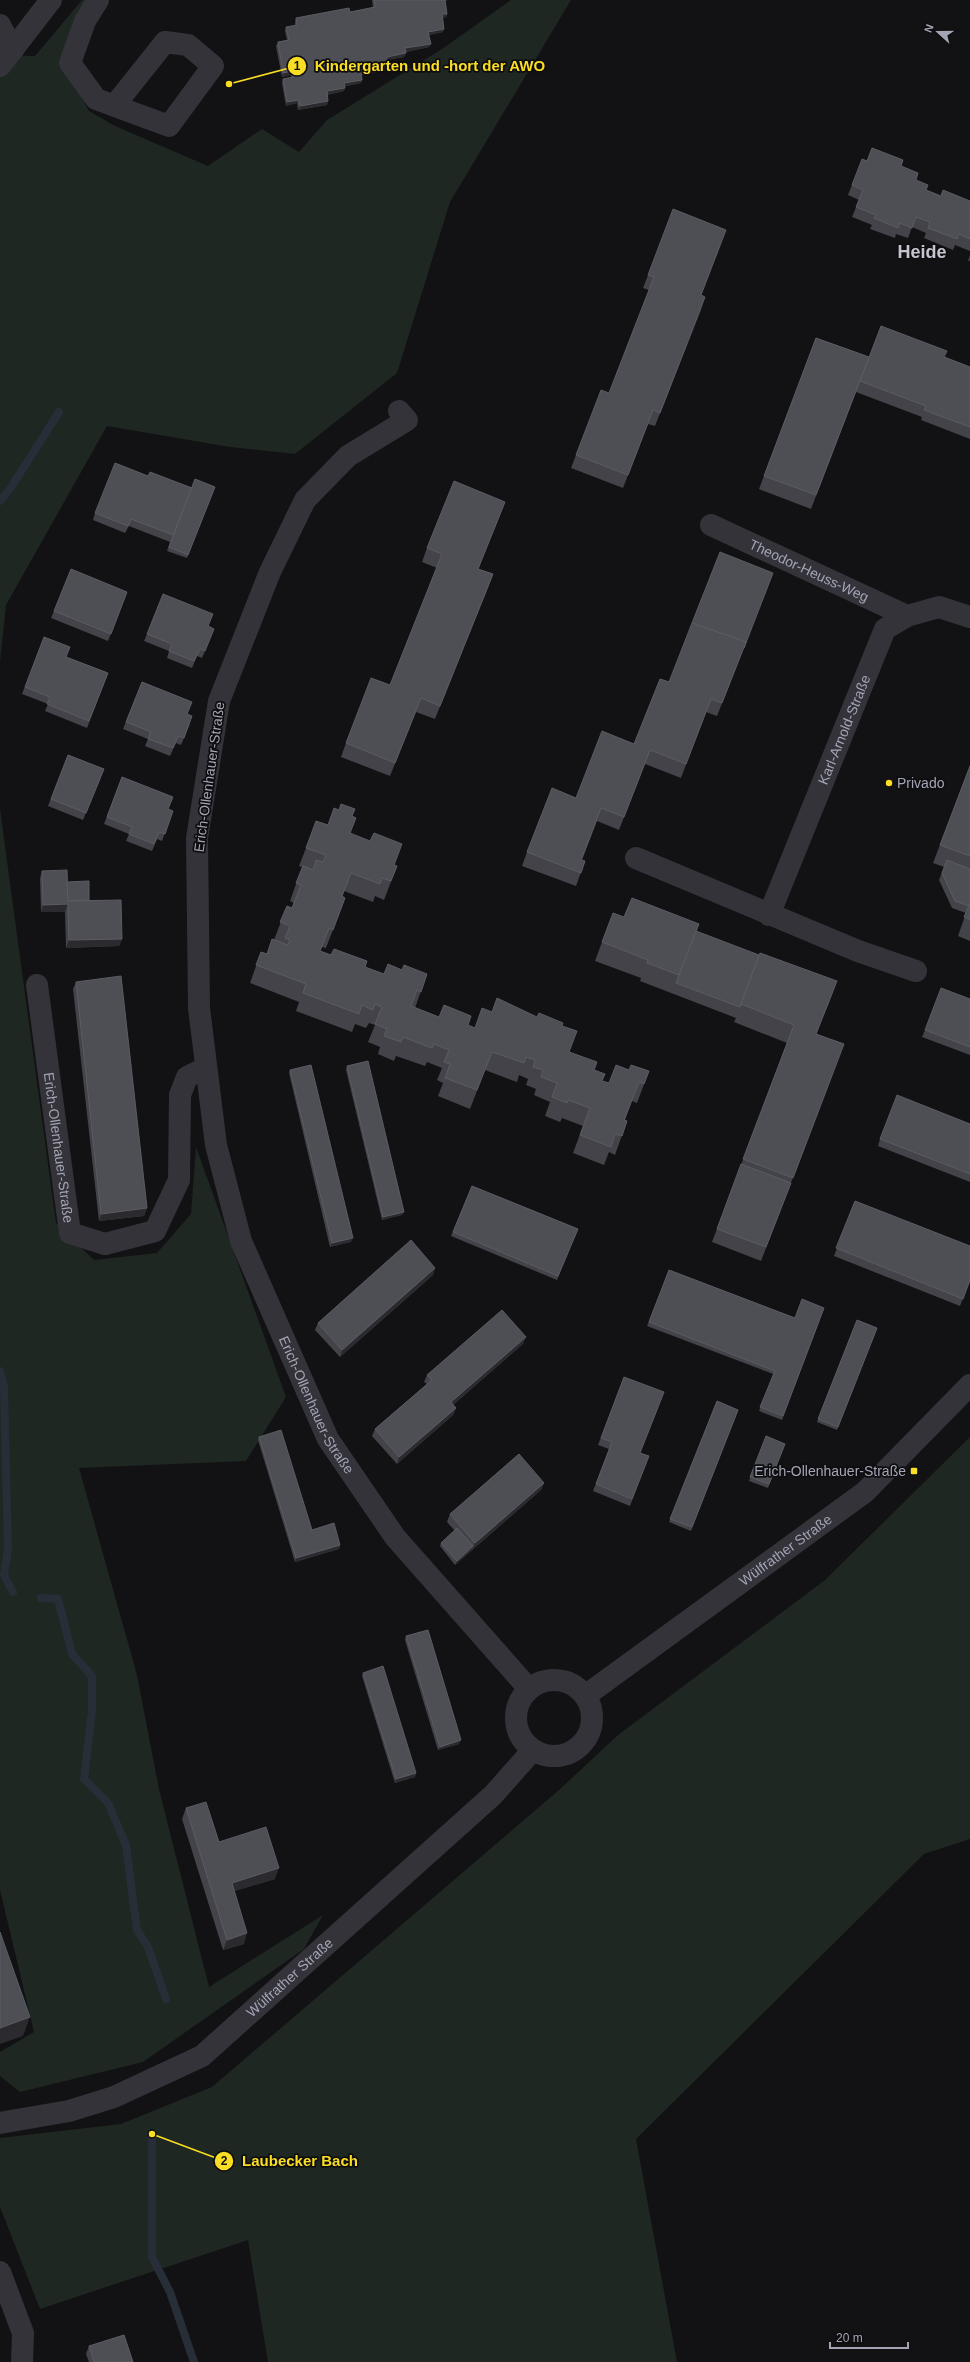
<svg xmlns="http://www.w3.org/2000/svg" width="970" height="2362" font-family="Arial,sans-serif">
<rect width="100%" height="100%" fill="#121214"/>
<g fill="#1e2721">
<polygon points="82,0 92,0 62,62 89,111 115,126 208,166 262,129 299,152 327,120 442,49 511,0 571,0 450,202 397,373 295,454 230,447 107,426 6,605 0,662 0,55 35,56"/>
<polygon points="0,809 56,1223 94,1260 157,1253 191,1214 196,1147 286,1397 246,1461 79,1468 137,1675 159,1789 209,1987 323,1915 304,1949 143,2062 20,2092 0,2076 0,2052 34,2032 0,1890"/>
<polygon points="970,1437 970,1839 924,1854 636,2139 677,2362 268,2362 248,2240 40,2309 0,2207 0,2138 121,2124 212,2087 559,1790 618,1735 825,1580"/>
</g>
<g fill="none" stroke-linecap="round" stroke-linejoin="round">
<g stroke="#282e38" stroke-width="8">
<polyline points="0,501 10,489 59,412"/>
<polyline points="0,1371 4,1387 8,1549 4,1575 13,1592"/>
<polyline points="41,1598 58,1599 72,1654 92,1676 92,1711 84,1779 108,1803 126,1845 137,1930 148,1947 166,1999"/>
<polyline points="152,2134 152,2257 170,2292 194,2362"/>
</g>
<g stroke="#333339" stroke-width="22">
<polyline points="98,0 85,21 70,63 96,99 169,126 213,66 188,45 165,42 114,106"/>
<polyline points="0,25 13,50"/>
<polyline points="0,66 51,0"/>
<path id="s1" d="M399,411L407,420L348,456L305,500L270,572L219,701L197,838L199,1008L216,1145L241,1241L328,1439L395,1537L529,1689"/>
<path id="s2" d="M711,525L907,616"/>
<polyline points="636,858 858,951 916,971"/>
<path id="s3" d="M769,915L885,629L907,616L939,607L970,617"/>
<path id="s4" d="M37,985L70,1233L105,1244L155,1231L179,1180L180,1095L187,1077L205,1068"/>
<circle cx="554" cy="1718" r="38"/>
<path id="s5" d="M585,1696L865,1492L970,1385"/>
<path id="s6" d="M0,2123L69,2111L114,2097L202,2056L493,1795L532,1751"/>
<polyline points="0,2272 23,2333 22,2362"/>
</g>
</g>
<g fill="#434349">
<polygon points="372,0 448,0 445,1 447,14 446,17 442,18 444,29 443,32 429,35 431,44 429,47 406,52 404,57 387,60 387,70 361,75 362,80 361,83 345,86 344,91 327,95 328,101 327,105 298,110 297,103 286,106 282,83 283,79 291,78 291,75 282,77 276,46 278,42 287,40 285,31 286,27 295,26 295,22 296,18 350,12 373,8"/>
<polygon points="862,159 867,161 901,166 926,190 941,196 970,201 970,251 955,245 953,250 924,238 926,233 912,227 908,238 896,234 895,238 870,229 872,225 852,217 859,200 848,195"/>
<polygon points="726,230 701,295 701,310 655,426 648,424 623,488 571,468 576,455 609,393 649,290 643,288 648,275"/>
<polygon points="970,255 970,261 968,261"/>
<polygon points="816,338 869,357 945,357 970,367 970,439 921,420 922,417 856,392 811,509 759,489"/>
<polygon points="148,476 192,488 215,487 187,558 167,551 170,542 129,526 125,533 93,520 95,513"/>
<polygon points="505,502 478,569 493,574 435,719 416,712 390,776 341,757 346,743 390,685 437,568 422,562 427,548"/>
<polygon points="127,592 108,641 51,618 54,611"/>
<polygon points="209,626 214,629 202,658 197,656 192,668 167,658 169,651 144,641 147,634"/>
<polygon points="44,637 66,657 108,673 87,728 45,711 48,704 22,694"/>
<polygon points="741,655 717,716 706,712 681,778 645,764 619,830 597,821 582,860 585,861 576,886 522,866 527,852 634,744 669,682"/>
<polygon points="142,682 187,714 190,723 181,745 176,743 170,756 145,746 148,739 123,729"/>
<polygon points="68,755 104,769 83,820 48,806"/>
<polygon points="970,766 970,941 958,936 966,913 952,908 939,880 944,867 933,863"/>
<polygon points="122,777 168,809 173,811 162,841 157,839 152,851 126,841 129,834 104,824"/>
<polygon points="352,816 350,834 394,865 397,866 384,900 375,896 373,902 344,891 342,897 345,898 326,948 322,947 320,951 384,974 402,970 427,974 415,1008 439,1017 468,1025 475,1028 492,1012 537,1017 562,1026 569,1052 594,1070 602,1081 609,1083 629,1070 649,1071 637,1103 632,1101 625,1120 627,1121 615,1155 609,1152 604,1165 573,1153 583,1126 562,1118 560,1122 545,1116 550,1102 534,1095 536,1089 526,1085 528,1079 519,1075 517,1082 485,1070 470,1109 438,1096 443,1083 437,1080 442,1068 427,1062 425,1066 396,1056 394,1061 378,1054 380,1047 368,1042 375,1025 369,1023 366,1028 355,1024 352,1032 296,1011 299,1002 250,983 261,952 267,954 274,940 287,906 292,908 294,903 290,901 302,867 299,866 306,848 328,825"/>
<polygon points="42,871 67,882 89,900 122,939 119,946 66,948 65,912 41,912 40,878"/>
<polygon points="624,917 696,931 830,1000 816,1034 837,1062 761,1261 712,1242 787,1043 734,1022 736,1018 640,981 641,978 595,961 602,942"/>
<polygon points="76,982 147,1208 144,1216 99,1221 73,989"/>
<polygon points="970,999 970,1055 922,1037 925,1030"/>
<polygon points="347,1066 404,1212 402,1215 382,1220 346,1070"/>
<polygon points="290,1070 351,1242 330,1247 289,1073"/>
<polygon points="970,1124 970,1182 878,1146 880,1139"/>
<polygon points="472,1186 578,1229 557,1280 451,1236"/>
<polygon points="855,1201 970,1281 960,1306 834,1256"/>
<polygon points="435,1268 433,1275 340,1357 315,1330 318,1323"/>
<polygon points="669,1270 795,1318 824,1308 782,1420 759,1411 773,1374 647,1326"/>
<polygon points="857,1320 877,1328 837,1430 817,1422"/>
<polygon points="523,1344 453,1405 456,1408 453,1415 397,1464 372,1436 375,1429 427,1384 424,1382 427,1375"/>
<polygon points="624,1377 640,1453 649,1456 630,1506 593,1491 609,1449 598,1445"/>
<polygon points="717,1401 738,1410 691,1531 669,1522"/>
<polygon points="766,1436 785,1444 768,1488 749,1481"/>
<polygon points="259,1437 312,1530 340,1545 339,1549 295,1562 258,1440"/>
<polygon points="544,1483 541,1490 455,1565 440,1546 441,1543 455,1531 447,1522 450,1514"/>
<polygon points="406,1636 459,1744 438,1750 405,1640"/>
<polygon points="363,1673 416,1773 415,1777 395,1783 362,1676"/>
<polygon points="186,1808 219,1842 275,1879 234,1891 244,1944 223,1950 182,1819"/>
<polygon points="89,2346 133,2362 89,2362 86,2354"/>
</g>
<g fill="#2b2b2f">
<polygon points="442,14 447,14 446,17 441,18"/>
<polygon points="444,29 443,32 427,35 428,32"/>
<polygon points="431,44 429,47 404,52 405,48"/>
<polygon points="406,53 404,57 385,60 387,57"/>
<polygon points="388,66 387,70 359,75 361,71"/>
<polygon points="292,71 291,75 282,77 283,73"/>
<polygon points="362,80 361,83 343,87 344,83"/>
<polygon points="345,88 344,91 326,95 327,91"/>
<polygon points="299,100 297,103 286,106 287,102"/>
<polygon points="328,101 327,105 298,110 300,106"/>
<polygon points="705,297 701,310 655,426 660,413"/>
<polygon points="505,502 500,515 473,582 478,569"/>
<polygon points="773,573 741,655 717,716 722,703"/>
<polygon points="493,574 488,588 435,719 440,706"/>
<polygon points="421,698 416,712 390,776 395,763"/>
<polygon points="68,904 65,912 41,912 43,905"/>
<polygon points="122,939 119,946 66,948 69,940"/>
<polygon points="837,981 830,1000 809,1052 816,1034"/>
<polygon points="147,1208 144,1216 99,1221 101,1214"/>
<polygon points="404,1212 402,1215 382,1220 383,1217"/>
<polygon points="353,1238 351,1242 330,1247 332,1243"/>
<polygon points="435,1268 433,1275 340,1357 342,1350"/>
<polygon points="526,1337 523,1344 448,1409 451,1402"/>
<polygon points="456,1408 453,1415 397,1464 399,1457"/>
<polygon points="544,1483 541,1490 472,1550 475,1543"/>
<polygon points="340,1545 339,1549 295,1562 296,1558"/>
<polygon points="473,1546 472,1550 455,1565 457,1561"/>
<polygon points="461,1740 459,1744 438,1750 440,1747"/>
<polygon points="416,1773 415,1777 395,1783 396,1779"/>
<polygon points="279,1868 275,1879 228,1893 232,1883"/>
<polygon points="247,1933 244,1944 223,1950 227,1940"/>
<polygon points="30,2017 23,2036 0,2044 0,2028"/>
</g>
<g fill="#4e4e55" stroke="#5b5c64">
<polygon points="374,0 445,0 447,14 442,14 444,29 428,32 431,44 405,48 406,53 387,57 388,66 361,71 362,80 344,83 345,88 327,91 328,101 300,106 299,100 287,102 283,79 293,77 292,71 283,73 278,42 289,40 286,27 297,25 296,18 349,8 350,12 375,7"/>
<polygon points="872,148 903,160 901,166 918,173 916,180 928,185 926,190 941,196 943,190 970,201 970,239 959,234 957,239 928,228 930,222 916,217 912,228 900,223 898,228 874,218 876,215 856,207 863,190 852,185 862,159 867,161"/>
<polygon points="673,209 726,230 701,295 705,297 660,413 653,410 628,475 576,455 601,390 609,393 654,277 648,275"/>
<polygon points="881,326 947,351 944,357 970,367 970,427 924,410 926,406 860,381"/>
<polygon points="816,338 869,357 816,495 764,476"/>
<polygon points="115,463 148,476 150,472 192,488 173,535 131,519 128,526 95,513"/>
<polygon points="195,479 215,487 188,555 169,547"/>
<polygon points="454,481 505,502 478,569 493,574 440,706 421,698 395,763 346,743 371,678 390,685 442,554 427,548"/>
<polygon points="720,552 773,573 744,648 746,642 692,623"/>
<polygon points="71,569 127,592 111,634 54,611"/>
<polygon points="163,594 213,614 208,626 214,629 205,651 200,649 194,661 169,651 172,644 147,634"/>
<polygon points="692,623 746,642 722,703 711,699 686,764 650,750 624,817 601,808 581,860 585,861 581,873 527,852 552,788 576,798 602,731 634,744 660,679 669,682"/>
<polygon points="44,637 70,647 66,657 108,673 89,721 47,704 50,697 25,687"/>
<polygon points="142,682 192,702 187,714 192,716 184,738 178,736 173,748 148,739 151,732 126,722"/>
<polygon points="68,755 104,769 86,813 51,799"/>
<polygon points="970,766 970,856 940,845"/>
<polygon points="122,777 173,797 168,809 173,811 165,834 159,832 154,844 129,834 132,827 107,817"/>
<polygon points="341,804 355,809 352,816 356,818 350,833 370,841 374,833 402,844 394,865 397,866 391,881 382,878 380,884 351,873 342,896 345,898 333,930 329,928 320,951 331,955 334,949 367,961 365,967 384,974 388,964 402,970 404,965 427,974 421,992 417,990 411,1006 439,1017 444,1005 471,1016 468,1025 475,1028 482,1008 492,1012 497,998 537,1017 539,1013 563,1023 562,1026 577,1031 569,1052 597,1062 594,1070 605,1074 602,1081 609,1083 616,1065 629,1070 631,1065 649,1071 644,1084 639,1082 624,1120 627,1121 622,1136 615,1134 611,1147 580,1135 590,1108 568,1100 567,1103 552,1097 557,1083 541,1077 543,1070 533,1067 535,1060 526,1057 524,1063 492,1052 477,1090 445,1078 450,1064 444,1062 449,1050 434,1044 432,1048 403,1037 401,1042 384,1036 387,1029 375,1024 382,1007 375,1004 373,1010 362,1005 359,1014 303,993 306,984 256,965 261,952 267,954 272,939 288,945 290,940 285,938 290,926 280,922 287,906 292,908 301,885 296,883 303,866 313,870 316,860 323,862 326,855 306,848 316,821 328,825 334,808 339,810"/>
<polygon points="947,860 970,869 970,903 969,906 955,901 942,873"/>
<polygon points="67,870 68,901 121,900 122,939 69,940 68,904 43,905 42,871"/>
<polygon points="89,881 89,900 68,901 67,882"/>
<polygon points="632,898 699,924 679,975 647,963 648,960 602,942 613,913 624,917"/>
<polygon points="970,903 970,920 964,917"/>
<polygon points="696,931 759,955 740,1007 676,983"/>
<polygon points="760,953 837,981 816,1034 844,1044 793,1178 743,1159 794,1025 741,1004"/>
<polygon points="121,976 147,1208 101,1214 76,982"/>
<polygon points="941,988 970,999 970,1047 925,1030"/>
<polygon points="368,1061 404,1212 383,1217 347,1066"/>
<polygon points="311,1065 353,1238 332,1243 290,1070"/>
<polygon points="897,1095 970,1124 970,1174 880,1139"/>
<polygon points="741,1164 791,1183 766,1247 717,1229"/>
<polygon points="472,1186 578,1229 558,1276 453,1232"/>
<polygon points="855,1201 970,1246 970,1280 963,1299 836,1248"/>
<polygon points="411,1240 435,1268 342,1350 318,1323"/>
<polygon points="669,1270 795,1318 802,1299 824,1308 783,1416 760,1407 775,1371 649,1322"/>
<polygon points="502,1310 526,1337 451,1402 456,1408 399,1457 375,1429 432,1380 427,1375"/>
<polygon points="857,1320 877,1328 838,1427 818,1419"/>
<polygon points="624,1377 664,1392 640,1453 649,1456 632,1499 596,1484 612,1442 601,1438"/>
<polygon points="717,1401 738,1410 692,1527 670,1519"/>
<polygon points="281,1430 312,1530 334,1523 340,1545 296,1558 259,1437"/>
<polygon points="766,1436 785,1444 769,1484 750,1477"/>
<polygon points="519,1454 544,1483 475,1543 450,1514"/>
<polygon points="457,1528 473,1546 457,1561 441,1543"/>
<polygon points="428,1630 461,1740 440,1747 406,1636"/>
<polygon points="383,1666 416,1773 396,1779 363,1673"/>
<polygon points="206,1802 219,1842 266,1827 279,1868 232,1883 247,1933 227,1940 186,1808"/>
<polygon points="0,1932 30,2017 0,2028"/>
<polygon points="124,2335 133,2362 94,2362 89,2346"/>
</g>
<g fill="#fade24" stroke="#0e0d0f" stroke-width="1.5">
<circle cx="889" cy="783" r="4"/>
<rect x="910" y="1467" width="8" height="8" rx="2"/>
</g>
<g text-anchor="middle" stroke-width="3.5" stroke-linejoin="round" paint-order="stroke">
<g font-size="14" fill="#a3a5b5" stroke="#0e0d0f">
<text dy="5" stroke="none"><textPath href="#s2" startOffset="108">Theodor-Heuss-Weg</textPath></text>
<text dy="5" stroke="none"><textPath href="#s3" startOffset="200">Karl-Arnold-Straße</textPath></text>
<text transform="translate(209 777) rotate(-82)" y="5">Erich-Ollenhauer-Straße</text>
<text dy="5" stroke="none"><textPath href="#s4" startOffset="164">Erich-Ollenhauer-Straße</textPath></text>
<text dy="5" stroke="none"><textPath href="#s1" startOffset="1088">Erich-Ollenhauer-Straße</textPath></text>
<text dy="5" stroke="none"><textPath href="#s5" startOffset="248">Wülfrather Straße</textPath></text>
<text dy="5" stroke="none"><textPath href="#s6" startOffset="332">Wülfrather Straße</textPath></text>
</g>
<g font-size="14" fill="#a3a5b5" stroke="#0e0d0f" text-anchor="start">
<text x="897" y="788">Privado</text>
<text x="906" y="1476" text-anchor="end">Erich-Ollenhauer-Straße</text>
</g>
<g font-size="18" font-weight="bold" fill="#c4c5d1" stroke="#0e0d0f">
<text x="922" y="258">Heide</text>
</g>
</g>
<path fill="none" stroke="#fade24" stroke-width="1.5" d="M229 84L297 66M152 2134L224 2161"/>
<g fill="#fade24" stroke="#0e0d0f" stroke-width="1.5">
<circle cx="229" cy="84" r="4"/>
<circle cx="152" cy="2134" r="4"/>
<circle cx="297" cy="66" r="10"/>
<circle cx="224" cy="2161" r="10"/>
</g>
<g font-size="12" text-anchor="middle" font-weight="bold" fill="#111">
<text x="297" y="70">1</text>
<text x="224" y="2165">2</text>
</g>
<g font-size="15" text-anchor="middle" font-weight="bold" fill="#fade24" stroke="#0e0d0f" stroke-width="3.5" stroke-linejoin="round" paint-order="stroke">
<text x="430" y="71">Kindergarten und -hort der AWO</text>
<text x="300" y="2166">Laubecker Bach</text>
</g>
<g transform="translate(938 32) rotate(291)" stroke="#0e0d0f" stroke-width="3" paint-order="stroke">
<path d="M0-3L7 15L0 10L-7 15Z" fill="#a3a5b5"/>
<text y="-6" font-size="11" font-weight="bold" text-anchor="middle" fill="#a3a5b5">N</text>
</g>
<path d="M830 2342v6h78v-6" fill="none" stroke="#a3a5b5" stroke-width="2"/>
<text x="836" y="2342" font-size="12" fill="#a3a5b5" stroke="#0e0d0f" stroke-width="3" paint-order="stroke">20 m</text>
</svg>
